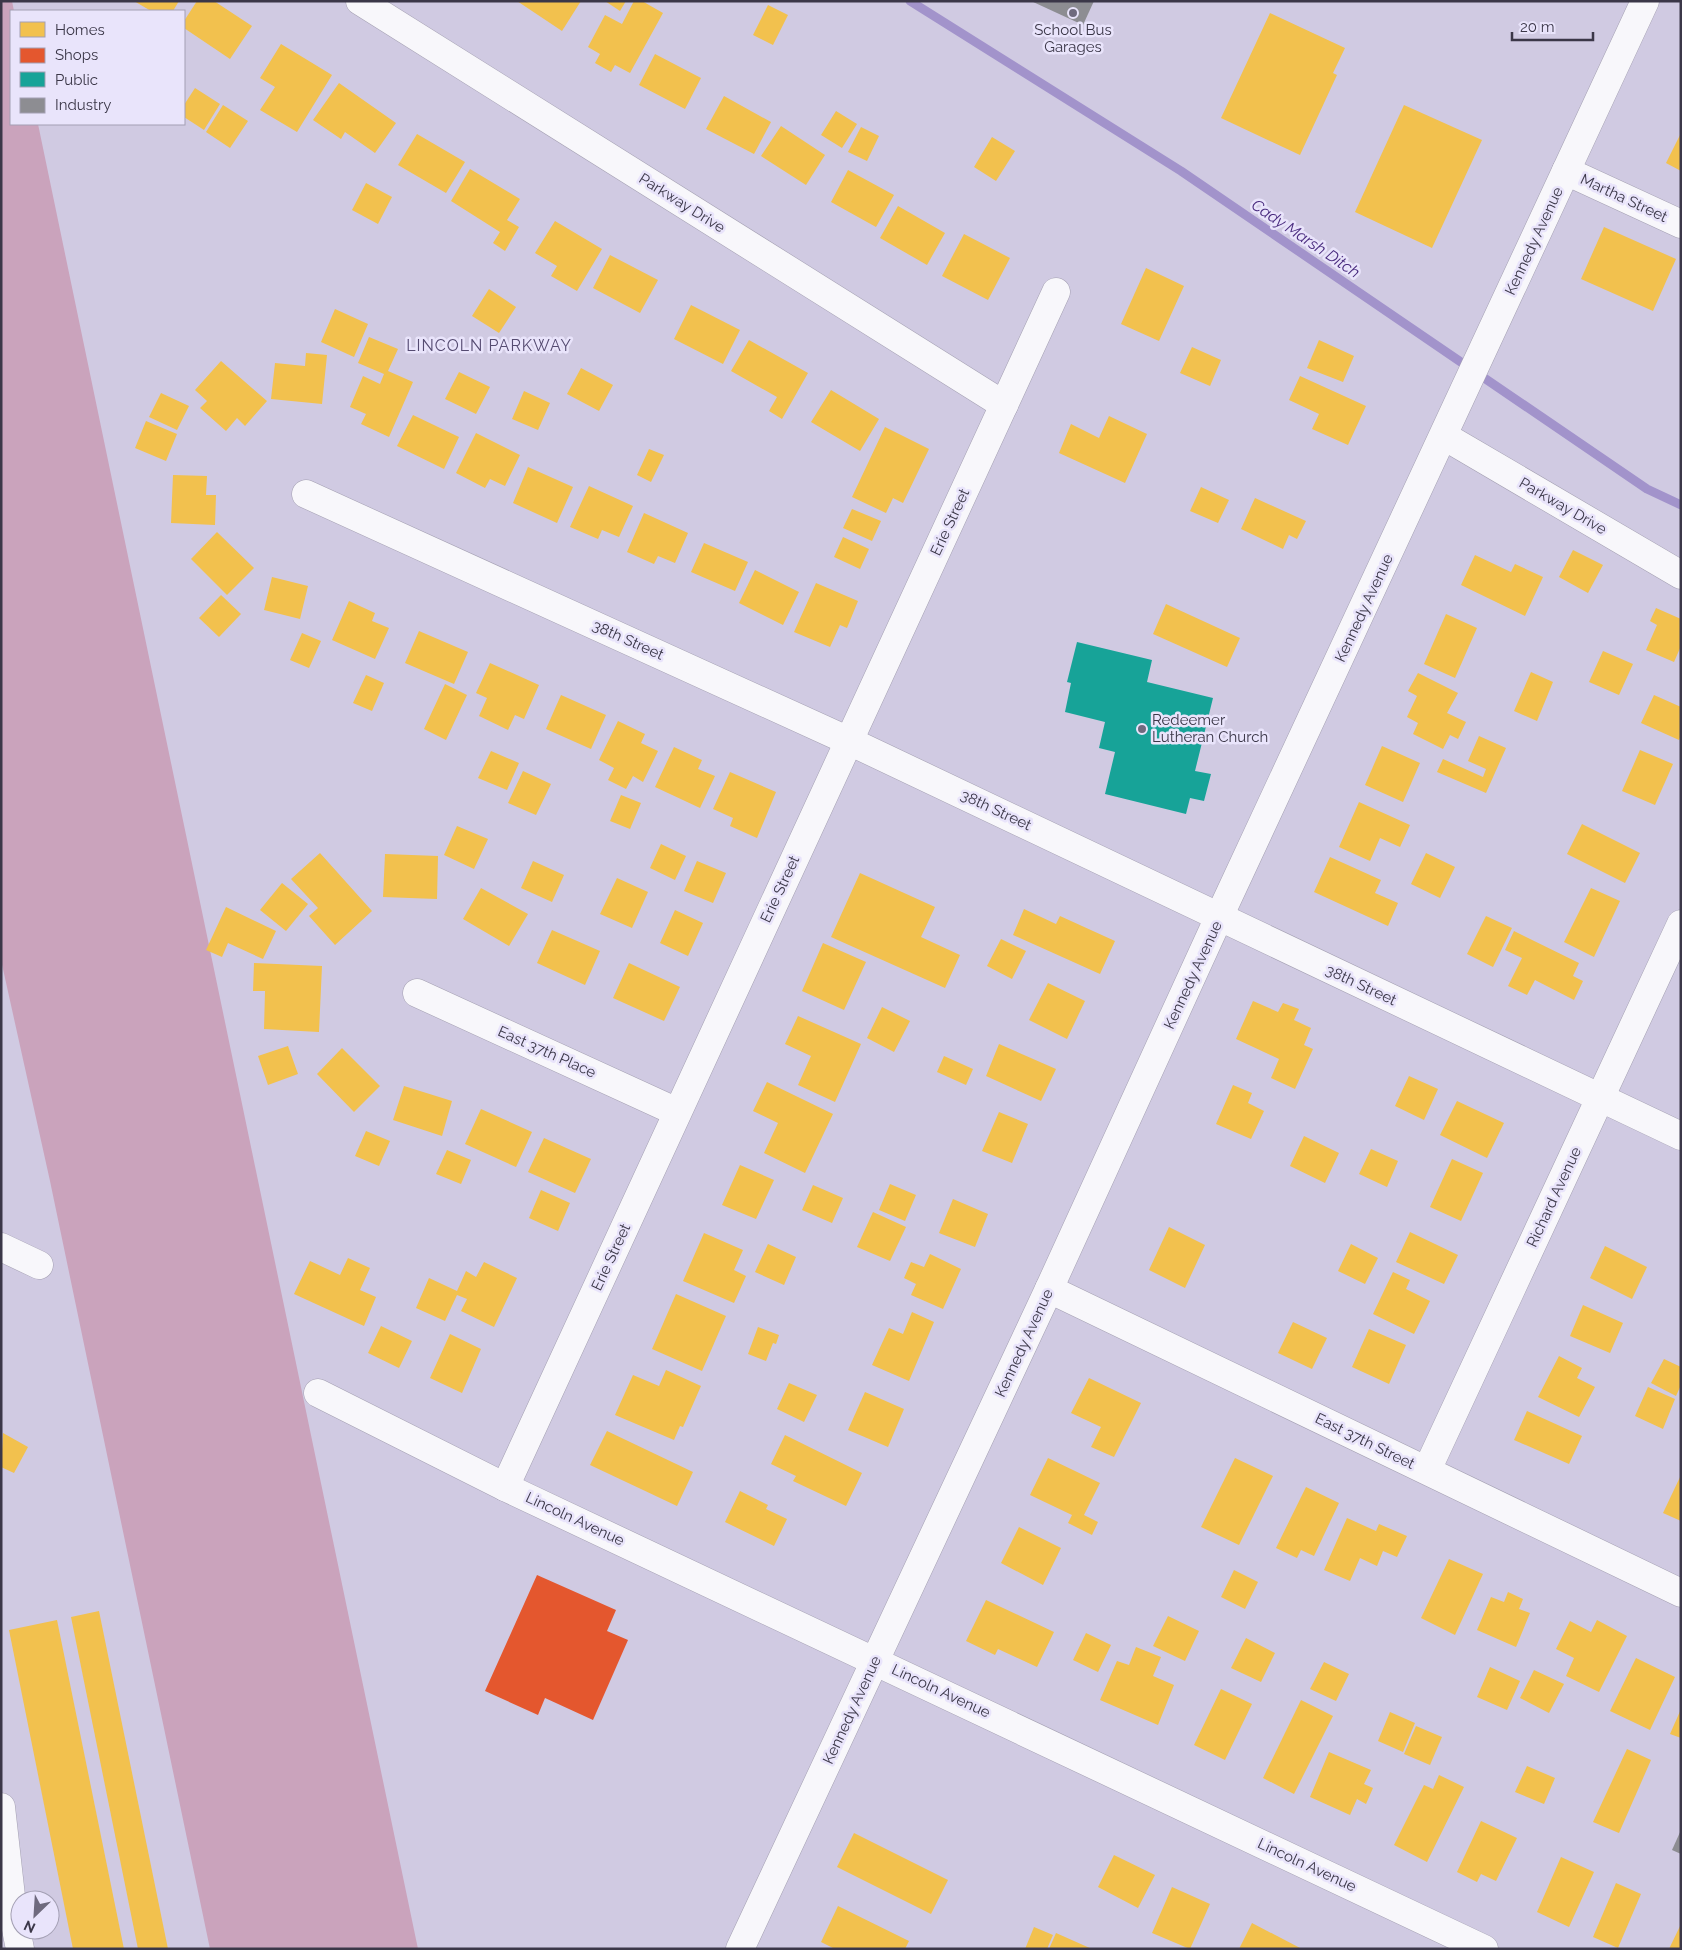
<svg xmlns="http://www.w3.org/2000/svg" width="1682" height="1950" font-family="Raleway,sans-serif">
<rect width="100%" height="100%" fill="#d0cae2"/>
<polygon fill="#caa3bc" points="1,1 12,1 14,11 11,11 11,124 38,124 418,1949 210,1949 50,1181 1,960"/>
<g fill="#f2c14e">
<polygon points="134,1 179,1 173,11 151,11"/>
<polygon points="197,1 214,1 252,26 230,59 184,28 184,21"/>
<polygon points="517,1 581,1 562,31"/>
<polygon points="605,1 626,1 620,11"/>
<polygon points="634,1 642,1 663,13 630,73 615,65 611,72 595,63 600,54 588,47 605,15 622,24"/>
<polygon points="768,5 788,15 773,45 753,35"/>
<polygon points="1270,13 1345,48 1333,73 1337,75 1300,155 1221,118"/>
<polygon points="281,44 332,75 297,132 260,110 275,87 260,78"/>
<polygon points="655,54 701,78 685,109 639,85"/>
<polygon points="339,83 396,123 375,153 345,132 341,139 313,120"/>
<polygon points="195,88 220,104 204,130 184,117 184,105"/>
<polygon points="724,96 771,122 754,154 706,129"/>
<polygon points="223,105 248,121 230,148 206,132"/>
<polygon points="1404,105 1482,140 1432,248 1355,212"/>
<polygon points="836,111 857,124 842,148 821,135"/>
<polygon points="781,126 825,155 806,185 761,156"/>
<polygon points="861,127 879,136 867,161 848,152"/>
<polygon points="1681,133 1681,171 1666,163"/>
<polygon points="417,134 465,162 446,193 398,165"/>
<polygon points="992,137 1015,151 996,181 974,167"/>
<polygon points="470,169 520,199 507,220 519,227 505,251 493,243 500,232 451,201"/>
<polygon points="848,170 894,195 876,227 831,202"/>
<polygon points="366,183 392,197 378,224 352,210"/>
<polygon points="898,206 945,233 927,265 880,238"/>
<polygon points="555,221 602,249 577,291 551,276 557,266 535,253"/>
<polygon points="1604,227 1676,259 1653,311 1581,279"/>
<polygon points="964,234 1010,258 988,300 942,276"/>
<polygon points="610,255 658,280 640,313 593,288"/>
<polygon points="1146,268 1184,286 1159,341 1121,324"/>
<polygon points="489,289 516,307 499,333 472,316"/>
<polygon points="691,305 740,330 723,364 674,339"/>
<polygon points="335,309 368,324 354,357 321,342"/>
<polygon points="369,337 398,349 388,371 413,382 389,437 361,424 366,414 350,407 363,376 380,384 384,374 358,363"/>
<polygon points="749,340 808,373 782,419 769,411 777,397 731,371"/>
<polygon points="1319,340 1354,356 1343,382 1307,368"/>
<polygon points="1192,347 1221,360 1210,386 1180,373"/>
<polygon points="306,353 327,355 322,404 271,399 275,363 305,366"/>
<polygon points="221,361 267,401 245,426 237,418 226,431 200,408 207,401 195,390"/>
<polygon points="581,368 613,385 599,411 567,394"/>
<polygon points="459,372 490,387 476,414 445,399"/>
<polygon points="1300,376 1366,406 1348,445 1312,429 1319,414 1289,400"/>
<polygon points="831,390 879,419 860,451 811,422"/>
<polygon points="524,391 550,403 538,430 512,419"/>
<polygon points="161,393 189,406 177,430 149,417"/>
<polygon points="413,415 459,437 444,469 397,446"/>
<polygon points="1109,416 1147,434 1125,483 1059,453 1071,424 1099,438"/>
<polygon points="146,421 177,434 166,461 135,448"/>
<polygon points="885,427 929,449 903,503 893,498 886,513 852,497"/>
<polygon points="476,433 520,455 505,486 490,479 485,488 456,473"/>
<polygon points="649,449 664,455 651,482 637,475"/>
<polygon points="528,467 573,487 557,523 513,503"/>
<polygon points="173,475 207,476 206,495 216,495 215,525 171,523"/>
<polygon points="589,486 633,506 619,537 602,530 598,539 570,527"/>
<polygon points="1201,487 1229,500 1218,523 1190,511"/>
<polygon points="1255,498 1306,521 1297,539 1289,535 1283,549 1241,529"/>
<polygon points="852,509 881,521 872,541 843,528"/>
<polygon points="644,513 688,533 675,563 658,556 654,564 627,552"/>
<polygon points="217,532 254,568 227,595 191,559"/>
<polygon points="843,537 869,549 860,569 834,557"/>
<polygon points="704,543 748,562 735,591 691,572"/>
<polygon points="1573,550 1603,565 1588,593 1559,577"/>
<polygon points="1475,555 1511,572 1515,564 1543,577 1525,616 1461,585"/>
<polygon points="755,570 799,592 783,625 739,603"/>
<polygon points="272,577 308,586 300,619 264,610"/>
<polygon points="816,583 858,601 847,628 840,625 830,647 794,632"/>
<polygon points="221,595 241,614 219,637 199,618"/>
<polygon points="349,601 375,613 372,621 389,628 375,659 332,640"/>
<polygon points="1166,604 1240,638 1227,667 1153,634"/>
<polygon points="1656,608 1681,619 1681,646 1674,662 1646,650 1657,625 1650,621"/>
<polygon points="1446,614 1477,628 1455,678 1424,664"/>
<polygon points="419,631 468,652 454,684 405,663"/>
<polygon points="302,633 321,641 309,668 290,660"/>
<polygon points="1603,651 1633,664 1619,695 1589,682"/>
<polygon points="490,663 539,685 524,719 515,715 508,730 479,716 487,698 476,693"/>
<polygon points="1531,672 1553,682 1537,721 1514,711"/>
<polygon points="1418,673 1458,693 1447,713 1466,722 1458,739 1450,735 1443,749 1413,734 1418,723 1407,717 1417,696 1408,691"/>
<polygon points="366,675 384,683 372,711 353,703"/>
<polygon points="445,684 467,695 446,740 424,729"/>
<polygon points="561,695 606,715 591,749 546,729"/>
<polygon points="1654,695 1681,707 1681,735 1679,740 1641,723"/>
<polygon points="618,721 645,734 641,743 658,751 643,782 633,776 626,789 608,780 614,768 599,760"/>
<polygon points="1479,736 1506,748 1486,793 1437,772 1443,759 1483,777 1486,769 1468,761"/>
<polygon points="1382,746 1420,763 1403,802 1365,785"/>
<polygon points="674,747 702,760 698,769 715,776 700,808 655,787"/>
<polygon points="1640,750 1673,764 1655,805 1622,791"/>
<polygon points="491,751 519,763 507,790 478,778"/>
<polygon points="523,771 551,784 536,815 508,803"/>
<polygon points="730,772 776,792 757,838 730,826 733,818 713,809"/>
<polygon points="621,795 641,803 630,829 610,821"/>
<polygon points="1359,802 1410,825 1400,847 1380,838 1370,861 1339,847"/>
<polygon points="1582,824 1640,853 1625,883 1567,854"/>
<polygon points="457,826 488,839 474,869 444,855"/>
<polygon points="661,844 686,856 675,880 650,868"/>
<polygon points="320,853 372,911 335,945 309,916 318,908 291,879"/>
<polygon points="1426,853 1455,867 1440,898 1411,884"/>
<polygon points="385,854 438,856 437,899 383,897"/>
<polygon points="1330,857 1381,880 1375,893 1398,903 1388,926 1314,892"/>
<polygon points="533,861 564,875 552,902 521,888"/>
<polygon points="697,861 726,873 713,903 684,891"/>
<polygon points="860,873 935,907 921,937 960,955 945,988 831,937"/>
<polygon points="617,878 648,892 632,928 600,914"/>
<polygon points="282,883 308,904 286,931 260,910"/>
<polygon points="481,888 528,914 509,946 463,919"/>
<polygon points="1591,888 1620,901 1594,957 1564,942"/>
<polygon points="226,907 276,931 263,959 228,943 222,957 206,950"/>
<polygon points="1024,909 1056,924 1060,916 1115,941 1100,974 1013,935"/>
<polygon points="675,910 703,923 688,956 660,943"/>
<polygon points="1486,916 1512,928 1493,967 1467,954"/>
<polygon points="552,930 600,951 585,985 537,963"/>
<polygon points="1514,931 1579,963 1573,976 1583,981 1574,1000 1535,980 1527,995 1508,986 1522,958 1505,950"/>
<polygon points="1001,939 1026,951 1012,979 987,966"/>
<polygon points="823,943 866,962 844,1010 802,991"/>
<polygon points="254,963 322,966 319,1032 264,1029 265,991 253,991"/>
<polygon points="629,963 680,987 664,1021 613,998"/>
<polygon points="1048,983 1085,1001 1067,1039 1029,1020"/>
<polygon points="1253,1001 1278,1012 1283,1003 1299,1009 1294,1020 1311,1028 1304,1045 1313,1049 1295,1089 1271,1078 1279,1059 1236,1039"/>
<polygon points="882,1007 910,1021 894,1052 867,1038"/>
<polygon points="798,1016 861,1044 835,1102 798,1085 811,1056 785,1044"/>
<polygon points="999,1044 1056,1069 1041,1101 986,1076"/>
<polygon points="288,1046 298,1074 268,1085 258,1056"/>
<polygon points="342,1048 380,1086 354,1112 317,1074"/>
<polygon points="944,1056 973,1069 966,1085 937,1072"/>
<polygon points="1409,1076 1438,1089 1424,1120 1395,1106"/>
<polygon points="767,1082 833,1114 805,1173 764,1153 778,1123 753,1111"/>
<polygon points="1233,1085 1252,1093 1248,1103 1264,1111 1251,1139 1216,1124"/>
<polygon points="404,1086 452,1101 442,1136 393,1120"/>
<polygon points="1457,1101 1504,1123 1487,1158 1440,1135"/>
<polygon points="481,1109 532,1132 516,1167 465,1144"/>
<polygon points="999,1112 1028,1124 1012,1163 982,1151"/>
<polygon points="366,1131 390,1141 379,1166 355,1156"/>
<polygon points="1304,1136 1339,1153 1325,1183 1290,1166"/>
<polygon points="544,1138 591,1159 575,1193 528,1172"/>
<polygon points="1371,1149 1398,1161 1387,1187 1359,1174"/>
<polygon points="447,1150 471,1160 461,1184 436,1174"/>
<polygon points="1452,1159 1483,1173 1461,1221 1430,1207"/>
<polygon points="740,1165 774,1180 756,1219 722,1205"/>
<polygon points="890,1184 916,1195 905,1221 879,1210"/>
<polygon points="813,1185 843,1198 832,1223 802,1210"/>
<polygon points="541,1190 570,1203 558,1231 529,1218"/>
<polygon points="953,1199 988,1214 975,1247 939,1233"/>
<polygon points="873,1212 906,1227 890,1261 857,1247"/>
<polygon points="1169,1227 1205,1245 1185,1288 1149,1270"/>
<polygon points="1410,1232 1458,1255 1444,1284 1396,1262"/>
<polygon points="704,1233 743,1250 734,1270 746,1276 734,1303 683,1281"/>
<polygon points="768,1244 796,1257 784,1285 755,1272"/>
<polygon points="1351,1244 1378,1258 1365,1284 1338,1271"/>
<polygon points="1605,1246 1647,1267 1632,1299 1590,1278"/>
<polygon points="930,1254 961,1269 943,1309 911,1295 916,1284 904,1278 911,1262 924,1267"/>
<polygon points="348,1258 370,1268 360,1290 376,1297 364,1326 294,1294 310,1261 340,1275"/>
<polygon points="484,1262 517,1278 494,1327 461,1311 467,1299 457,1295 445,1321 416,1308 429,1278 457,1291 466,1271 476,1277"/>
<polygon points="1393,1272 1410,1280 1406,1289 1430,1301 1414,1334 1373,1314"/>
<polygon points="676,1294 726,1316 702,1371 652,1349"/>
<polygon points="1583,1305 1623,1323 1610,1353 1570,1336"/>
<polygon points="912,1312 934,1322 909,1381 872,1365 889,1328 903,1334"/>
<polygon points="1293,1322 1327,1338 1312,1369 1278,1353"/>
<polygon points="381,1326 412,1341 399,1368 368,1353"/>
<polygon points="758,1327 779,1335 776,1344 773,1343 766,1361 748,1354"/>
<polygon points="1369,1329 1406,1345 1389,1384 1352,1367"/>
<polygon points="450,1334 481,1349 462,1393 430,1378"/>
<polygon points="1559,1356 1582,1368 1577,1378 1595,1387 1579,1417 1538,1397"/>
<polygon points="1664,1359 1681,1367 1681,1385 1676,1396 1651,1383"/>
<polygon points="666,1370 701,1386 683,1427 680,1426 674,1440 615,1415 633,1375 659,1386"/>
<polygon points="1089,1378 1141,1403 1114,1457 1091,1447 1101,1427 1071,1413"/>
<polygon points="789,1383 817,1395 804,1422 777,1409"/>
<polygon points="1648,1387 1675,1399 1663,1429 1635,1416"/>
<polygon points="865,1392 904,1409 888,1447 848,1430"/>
<polygon points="1527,1411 1582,1436 1569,1464 1514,1440"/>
<polygon points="607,1431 693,1472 677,1506 590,1465"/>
<polygon points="3,1433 28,1447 14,1473 1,1467"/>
<polygon points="785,1435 862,1473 846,1506 793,1481 796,1476 771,1464"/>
<polygon points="1048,1458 1100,1483 1084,1515 1098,1522 1092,1535 1068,1523 1072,1515 1030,1495"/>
<polygon points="1235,1458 1273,1476 1239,1545 1201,1527"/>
<polygon points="1681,1475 1681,1521 1663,1513"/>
<polygon points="1306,1487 1339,1503 1314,1556 1301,1550 1297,1558 1276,1548"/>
<polygon points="740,1491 768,1505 766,1509 787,1519 774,1546 725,1522"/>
<polygon points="1347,1518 1376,1531 1379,1524 1407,1536 1397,1557 1383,1551 1377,1566 1360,1558 1350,1581 1324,1570"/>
<polygon points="1019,1527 1061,1548 1043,1585 1001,1563"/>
<polygon points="1449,1559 1483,1574 1455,1635 1421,1618"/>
<polygon points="1234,1570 1258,1582 1245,1609 1221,1597"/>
<polygon points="1508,1592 1523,1599 1519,1609 1530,1613 1516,1647 1477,1630 1491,1597 1504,1602"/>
<polygon points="986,1600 1054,1632 1037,1667 998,1649 995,1655 966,1641"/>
<polygon points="99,1611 168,1949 138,1949 71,1617"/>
<polygon points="1168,1616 1199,1631 1185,1661 1153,1646"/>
<polygon points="57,1620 124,1949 73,1949 9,1630"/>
<polygon points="1597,1620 1627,1636 1599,1692 1566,1676 1574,1658 1556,1649 1570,1621 1591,1632"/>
<polygon points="1086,1633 1111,1645 1098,1672 1073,1660"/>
<polygon points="1246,1638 1275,1653 1261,1682 1231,1668"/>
<polygon points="1136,1647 1161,1657 1153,1676 1174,1685 1158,1725 1100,1700 1117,1661 1129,1665"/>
<polygon points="1636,1658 1675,1677 1650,1730 1610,1711"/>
<polygon points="1324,1662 1349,1674 1336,1701 1310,1689"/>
<polygon points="1490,1667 1520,1681 1507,1710 1477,1697"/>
<polygon points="1534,1670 1564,1684 1549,1713 1520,1698"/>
<polygon points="1221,1689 1252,1704 1225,1760 1194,1745"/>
<polygon points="1301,1700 1333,1716 1294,1794 1263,1778"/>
<polygon points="1681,1709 1681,1738 1670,1734"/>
<polygon points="1390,1712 1415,1723 1403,1752 1378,1741"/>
<polygon points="1416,1726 1442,1737 1430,1765 1404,1754"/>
<polygon points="1627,1749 1651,1760 1619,1833 1593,1822"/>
<polygon points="1329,1752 1371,1770 1364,1784 1373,1788 1366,1804 1357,1799 1350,1815 1310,1797"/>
<polygon points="1527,1766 1555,1778 1544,1804 1515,1792"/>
<polygon points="1439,1775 1464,1787 1427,1862 1394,1845 1424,1785 1433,1789"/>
<polygon points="1481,1821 1517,1838 1496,1881 1481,1874 1477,1882 1457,1872"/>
<polygon points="854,1833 948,1880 931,1914 837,1867"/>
<polygon points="1114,1855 1155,1875 1138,1908 1098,1887"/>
<polygon points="1561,1857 1594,1872 1569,1927 1537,1912"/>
<polygon points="1616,1883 1641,1894 1618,1948 1593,1937"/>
<polygon points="1172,1887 1210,1904 1190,1949 1152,1933"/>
<polygon points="838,1906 909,1941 905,1949 835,1949 821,1942"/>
<polygon points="1252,1923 1302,1949 1239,1949"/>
<polygon points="1681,1924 1681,1949 1669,1949"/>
<polygon points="1034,1927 1053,1935 1047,1949 1025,1949"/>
<polygon points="1056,1933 1092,1949 1049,1949"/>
</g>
<polygon fill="#e4572e" points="537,1575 616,1610 607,1631 628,1640 593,1720 545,1698 538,1715 485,1691"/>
<polygon fill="#17a398" points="1077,642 1152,660 1147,682 1213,698 1195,771 1211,774 1204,801 1190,798 1186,814 1105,794 1115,752 1099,748 1105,722 1065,712 1071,683 1067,682"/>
<g fill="#8d8d92">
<polygon points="1031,1 1094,1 1083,25"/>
<polygon points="1681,1830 1681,1854 1672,1850"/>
</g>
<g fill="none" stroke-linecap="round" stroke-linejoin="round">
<polyline stroke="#a293cb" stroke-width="9" points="910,1 1181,171 1647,489 1681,505"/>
<g stroke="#a4a0b2" stroke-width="29">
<g id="minor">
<polyline points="360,1 1004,405"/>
<polyline points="1566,171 1681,224"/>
<polyline points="1444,436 1681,575"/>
<polyline points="306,494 849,741 1681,1136"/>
<polyline points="417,993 677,1112"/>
<polyline points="1,1247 39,1265"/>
<polyline points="1049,1289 1681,1593"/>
<polyline points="318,1393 505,1487 1484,1949"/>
<polyline points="1427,1470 1681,924"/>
<polyline points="505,1487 1056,292"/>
<polyline points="1,1807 13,1914 20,1949"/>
<polyline points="740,1949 1049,1289 1219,917 1645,1"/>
</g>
</g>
<use href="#minor" stroke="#f8f7fb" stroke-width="28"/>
</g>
<g fill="#6f6a7e" stroke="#e9e4fb" stroke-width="2">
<circle cx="1073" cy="13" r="5"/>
<circle cx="1142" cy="729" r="5"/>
</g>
<g text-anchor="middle" stroke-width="5" stroke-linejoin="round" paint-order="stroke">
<g font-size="15" fill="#3b3748" stroke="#e9e4fb">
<text x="1073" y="35">School Bus<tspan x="1073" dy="17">Garages</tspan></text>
<text x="1152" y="725" text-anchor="start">Redeemer<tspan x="1152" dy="17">Lutheran Church</tspan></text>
</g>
<g font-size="15" fill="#3b3748" stroke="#e9e4fb">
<text transform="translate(1624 198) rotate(25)" y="5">Martha Street</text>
<text transform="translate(682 203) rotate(32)" y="5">Parkway Drive</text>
<text transform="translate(1534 241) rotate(-65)" y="5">Kennedy Avenue</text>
<text transform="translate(1563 506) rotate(30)" y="5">Parkway Drive</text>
<text transform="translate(950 522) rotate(-65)" y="5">Erie Street</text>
<text transform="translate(1364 608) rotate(-65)" y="5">Kennedy Avenue</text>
<text transform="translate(628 640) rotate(24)" y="5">38th Street</text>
<text transform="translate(996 810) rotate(25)" y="5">38th Street</text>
<text transform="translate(780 889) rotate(-65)" y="5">Erie Street</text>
<text transform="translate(1193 975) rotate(-65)" y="5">Kennedy Avenue</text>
<text transform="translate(1361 985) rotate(25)" y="5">38th Street</text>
<text transform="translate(547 1052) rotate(24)" y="5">East 37th Place</text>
<text transform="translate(1554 1197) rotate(-65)" y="5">Richard Avenue</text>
<text transform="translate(611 1257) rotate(-65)" y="5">Erie Street</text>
<text transform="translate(1024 1343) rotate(-65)" y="5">Kennedy Avenue</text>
<text transform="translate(1365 1441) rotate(26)" y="5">East 37th Street</text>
<text transform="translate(575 1519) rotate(25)" y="5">Lincoln Avenue</text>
<text transform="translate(941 1691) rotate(25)" y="5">Lincoln Avenue</text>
<text transform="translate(852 1710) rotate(-65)" y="5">Kennedy Avenue</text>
<text transform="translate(1307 1865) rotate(25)" y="5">Lincoln Avenue</text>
</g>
<g font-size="16" font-style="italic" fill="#4a2c7f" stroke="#e9e4fb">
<text transform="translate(1306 238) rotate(34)" y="6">Cady Marsh Ditch</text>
</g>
<g font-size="16" letter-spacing="1" fill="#554b71" stroke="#e9e4fb">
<text x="489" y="351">LINCOLN PARKWAY</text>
</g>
</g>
<rect width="1682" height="1950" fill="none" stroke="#3b3748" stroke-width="5"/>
<rect x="10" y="10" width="175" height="115" fill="#e9e4fb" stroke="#a39fb3"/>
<rect x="20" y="22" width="25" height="15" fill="#f2c14e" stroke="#a39fb3"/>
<text x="55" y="35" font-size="15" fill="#3b3748">Homes</text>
<rect x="20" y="48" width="25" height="15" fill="#e4572e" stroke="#a39fb3"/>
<text x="55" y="60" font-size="15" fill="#3b3748">Shops</text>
<rect x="20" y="72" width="25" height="15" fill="#17a398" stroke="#a39fb3"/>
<text x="55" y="85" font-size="15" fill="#3b3748">Public</text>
<rect x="20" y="98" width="25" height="15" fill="#8d8d92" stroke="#a39fb3"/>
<text x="55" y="110" font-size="15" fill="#3b3748">Industry</text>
<g transform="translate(35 1915) rotate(205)"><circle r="24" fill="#e9e4fb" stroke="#a39fb3"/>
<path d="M0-4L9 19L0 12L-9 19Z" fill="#6f6a7e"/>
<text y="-8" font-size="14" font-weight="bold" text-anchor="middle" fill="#3b3748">N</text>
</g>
<path d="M1512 32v8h81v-8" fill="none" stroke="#3b3748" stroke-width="2.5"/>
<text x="1520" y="32" font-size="15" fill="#3b3748" stroke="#e9e4fb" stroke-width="4" paint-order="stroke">20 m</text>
</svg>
